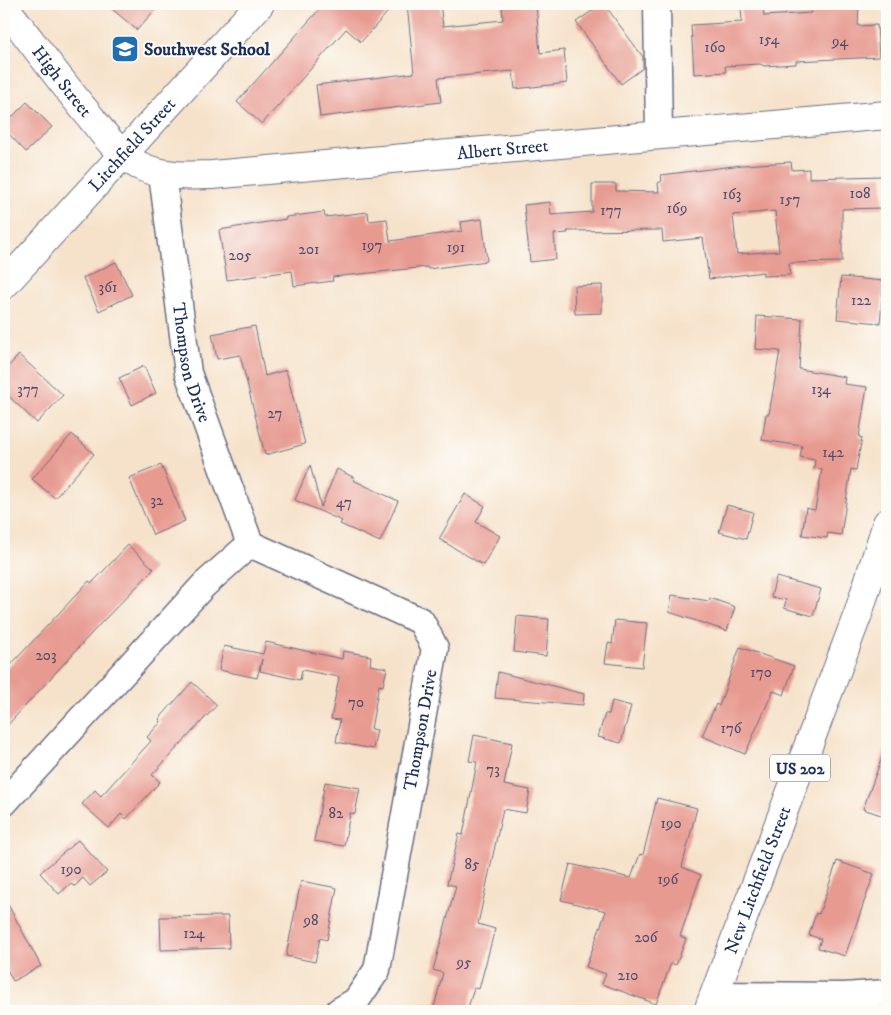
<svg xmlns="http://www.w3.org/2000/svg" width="891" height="1015" font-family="'IM FELL DW Pica',serif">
<rect width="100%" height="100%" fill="#fdfcf7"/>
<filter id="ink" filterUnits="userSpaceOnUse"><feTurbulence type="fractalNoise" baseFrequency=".02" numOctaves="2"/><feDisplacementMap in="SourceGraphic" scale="10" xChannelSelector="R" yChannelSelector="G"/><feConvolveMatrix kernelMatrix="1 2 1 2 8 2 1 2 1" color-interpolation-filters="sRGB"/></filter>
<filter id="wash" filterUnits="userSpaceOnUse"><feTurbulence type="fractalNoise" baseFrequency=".0096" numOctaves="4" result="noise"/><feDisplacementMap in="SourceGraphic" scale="20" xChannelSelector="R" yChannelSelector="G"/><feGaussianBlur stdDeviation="1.12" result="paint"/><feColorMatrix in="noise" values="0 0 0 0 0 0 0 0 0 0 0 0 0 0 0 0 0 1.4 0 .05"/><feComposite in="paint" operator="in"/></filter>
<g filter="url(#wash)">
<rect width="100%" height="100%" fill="#f6e2ca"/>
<g id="blocks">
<g fill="#e79a90" fill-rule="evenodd">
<polygon points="106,4 160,4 137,30"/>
<polygon points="324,4 395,4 361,42 346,29 262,124 237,102"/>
<polygon points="407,4 440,4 443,26 503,20 502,4 536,4 540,53 564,50 567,83 515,89 513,71 438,78 441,102 320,117 316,85 414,73"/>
<polygon points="602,4 604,4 643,57 643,68 621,84 576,22"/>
<polygon points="763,4 764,16 811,13 810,4 859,4 858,26 877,25 879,57 796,61 796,64 764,66 760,64 725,66 726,72 694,74 691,25 742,22 741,6"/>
<polygon points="27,102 52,127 26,152 4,129 4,125"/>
<path d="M791,162L792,170L809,169V178L883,176V208L842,209V262L789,263L790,275L763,276V272L709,279L703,238L663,242L662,230L567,231L568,233L554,234L556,259L530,262L524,205L550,202L551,215L592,212V184H616V191L659,192L658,183L662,181L661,175L742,165ZM775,211L779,251L737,254L733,215Z"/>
<polygon points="324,212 325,217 368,212 369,221 387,219 390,241 462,231 461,222 482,219 487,261 428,269 427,267 332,277 333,281 294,286 292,271 227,280 219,230 286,219 286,217"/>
<polygon points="116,262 132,295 99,311 83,278"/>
<polygon points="841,277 884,281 880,323 837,319"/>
<polygon points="602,285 602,313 575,314 574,286"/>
<polygon points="757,316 802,319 799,369 845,377 844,384 867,387 859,437 862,438 856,470 851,469 841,535 828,533 827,538 802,535 806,508 815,510 822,469 814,468 815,460 800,457 802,446 762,440 766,414 769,414 780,351 755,349"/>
<polygon points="255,326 265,376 286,370 305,444 265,455 240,355 217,359 212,334"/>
<polygon points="19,355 63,395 37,423 4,392 4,371"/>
<polygon points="144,366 156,393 132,405 119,378"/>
<polygon points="72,434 94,454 55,498 32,479"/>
<polygon points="161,465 185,521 153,535 129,478"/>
<polygon points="310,465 321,507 337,469 355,478 353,480 398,501 380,542 340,524 342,521 295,500"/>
<polygon points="465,494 485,506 476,522 500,536 483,565 439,539"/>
<polygon points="727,505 753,512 746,539 719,532"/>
<polygon points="128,545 154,569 101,623 4,729 4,672 89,581 92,583"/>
<polygon points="776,577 821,589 813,616 784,608 786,600 771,597"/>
<polygon points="672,595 709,601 710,598 735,607 727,631 669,612"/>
<polygon points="517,616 549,619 546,656 514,652"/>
<polygon points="615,620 647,623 642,667 605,663 608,643 612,644"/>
<polygon points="266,642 342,659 343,651 371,656 370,665 387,668 383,686 379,685 371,729 377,730 373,749 336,742 340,720 331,719 339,677 302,670 300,680 260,671 262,659 257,678 219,670 224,646 263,654"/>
<polygon points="740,647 794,666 784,695 773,691 745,754 702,736 716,704 719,706"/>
<polygon points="498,672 584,694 583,705 495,698"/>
<polygon points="192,682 217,705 152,775 160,782 126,819 121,814 109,828 82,804 95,790 101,796 151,741 147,737 161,722 159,719"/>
<polygon points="612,701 631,706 621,743 598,737 605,714 609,714"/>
<polygon points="474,735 512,743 504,785 530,790 526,813 503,809 478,924 495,929 479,989 474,988 467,1011 451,1011 434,1007 443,973 433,970 456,886 447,884 459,834 463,835 477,762 469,761"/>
<polygon points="885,749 887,749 887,817 863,809"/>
<polygon points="325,782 360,788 355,814 350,813 344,846 314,841"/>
<polygon points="657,798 697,808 682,867 701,875 680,936 686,939 676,965 671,963 656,1004 602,984 606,974 586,967 606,911 561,900 570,864 631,878 640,854 643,855"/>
<polygon points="78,840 107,872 90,886 83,878 75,886 70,884 59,894 40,873"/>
<polygon points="837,861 874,874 845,956 818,948 821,939 809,935 816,913 819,914"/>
<polygon points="301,881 337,888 327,940 320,938 315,962 286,956"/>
<polygon points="4,897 41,966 13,981 4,964"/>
<polygon points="228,916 229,948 161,950 160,917"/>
</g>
</g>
</g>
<g filter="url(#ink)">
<use href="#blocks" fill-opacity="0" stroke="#686e84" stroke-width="1"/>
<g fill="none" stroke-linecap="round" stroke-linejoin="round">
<g stroke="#686e84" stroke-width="29">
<g id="minor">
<polyline points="657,4 659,135"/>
<path id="s1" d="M162,174L188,373L250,544"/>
<polyline points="4,803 204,585 250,544 421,621 435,648 377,970 356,1001 339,1011"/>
<polyline points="714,995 844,996 887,993"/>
</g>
</g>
<g stroke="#686e84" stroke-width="30">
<g id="tertiary">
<path id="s2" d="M4,6C32,42 59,79 88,114C103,133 117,153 138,165C161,177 187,176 212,175L887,115"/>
<path id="s3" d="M4,285L260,4"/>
</g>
</g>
<g stroke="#686e84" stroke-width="30">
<g id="trunk">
<path id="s4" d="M708,1011L858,614L887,523"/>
</g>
</g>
<use href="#minor" stroke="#fff" stroke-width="26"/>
<use href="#tertiary" stroke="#fff" stroke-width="28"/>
<use href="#trunk" stroke="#fff" stroke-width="28"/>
</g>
</g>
<defs>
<g id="school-square" transform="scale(1.4375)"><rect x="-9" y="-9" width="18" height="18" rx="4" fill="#1f6fb2" stroke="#fdfcf7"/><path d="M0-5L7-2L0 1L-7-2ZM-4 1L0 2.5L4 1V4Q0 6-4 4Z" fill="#fff"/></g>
</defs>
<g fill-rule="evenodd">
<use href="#school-square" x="125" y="49"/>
</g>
<g text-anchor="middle" stroke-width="4" stroke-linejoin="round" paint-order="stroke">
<g font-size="15" fill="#4e4a6a">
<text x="769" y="44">154</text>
<text x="840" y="46">94</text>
<text x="715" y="52">160</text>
<text x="860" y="198">108</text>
<text x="732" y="199">163</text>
<text x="790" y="204">157</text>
<text x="677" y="213">169</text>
<text x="611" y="215">177</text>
<text x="372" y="250">197</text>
<text x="456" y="252">191</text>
<text x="309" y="254">201</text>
<text x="240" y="260">205</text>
<text x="108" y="292">361</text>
<text x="861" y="305">122</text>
<text x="28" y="394">377</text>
<text x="821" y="394">134</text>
<text x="275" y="418">27</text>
<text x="833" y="457">142</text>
<text x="157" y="505">32</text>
<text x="344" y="507">47</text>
<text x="46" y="660">203</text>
<text x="761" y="677">170</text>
<text x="356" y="707">70</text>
<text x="731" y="733">176</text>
<text x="493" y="774">73</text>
<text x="336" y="818">82</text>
<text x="671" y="828">190</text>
<text x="472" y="869">85</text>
<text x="71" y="874">190</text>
<text x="668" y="884">196</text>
<text x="311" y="925">98</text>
<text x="194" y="938">124</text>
<text x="646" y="942">206</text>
<text x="464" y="967">95</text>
<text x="628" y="980">210</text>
</g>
<rect fill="#fdfcf7" stroke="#5f6c8c" stroke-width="1" x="770" y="754.5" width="60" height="27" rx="4"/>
<g font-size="16" font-weight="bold" fill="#1b2f5e">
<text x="800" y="774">US 202</text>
</g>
<g font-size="18" font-weight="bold" fill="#1b2f5e" stroke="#fdfcf7" text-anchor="start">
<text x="144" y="55">Southwest School</text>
</g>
<g font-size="18" fill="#1b2f5e" stroke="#fdfcf7">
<text dy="6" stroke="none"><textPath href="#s2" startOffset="95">High Street</textPath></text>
<text dy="6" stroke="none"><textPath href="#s3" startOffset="190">Litchfield Street</textPath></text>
<text dy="6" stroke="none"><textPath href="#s2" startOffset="576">Albert Street</textPath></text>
<text dy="6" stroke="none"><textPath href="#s1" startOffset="191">Thompson Drive</textPath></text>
<text transform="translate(420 730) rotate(-80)" y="6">Thompson Drive</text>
<text dy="6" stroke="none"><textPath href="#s4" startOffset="140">New Litchfield Street</textPath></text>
</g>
</g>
<rect width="891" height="1015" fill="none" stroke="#fdfcf7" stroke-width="20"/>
</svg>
